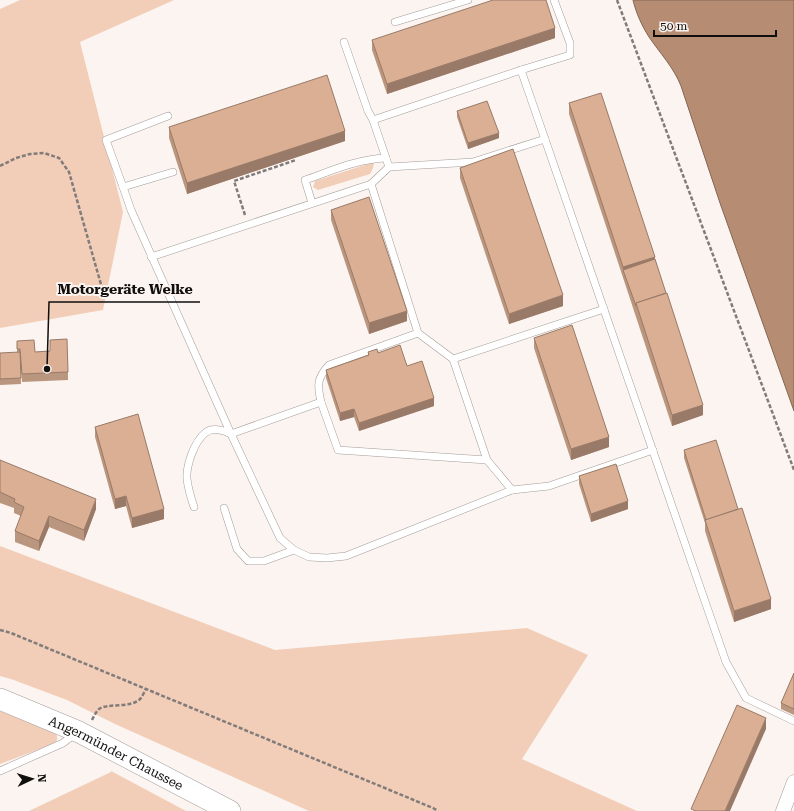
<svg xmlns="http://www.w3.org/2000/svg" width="794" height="811" font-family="'Roboto Serif',serif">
<rect width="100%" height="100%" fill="#fbf4f0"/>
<g fill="#f2ceb8">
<polygon points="20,0 174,0 80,42 123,212 103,310 0,328 0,9"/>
<polygon points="374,162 373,168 370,174 318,190 313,187 315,181"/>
<polygon points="0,546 275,650 527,628 588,655 522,759 637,811 309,811 115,724 67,700 11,679 0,676"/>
<path d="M0,711L56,732C57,738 59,740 53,744L0,764Z"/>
<polygon points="111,771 186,811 29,811 111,772"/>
</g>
<path fill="#b68c72" stroke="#846654" d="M633,0H794V411L720,203L681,86C674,68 660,53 649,37C642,26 636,13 633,0Z"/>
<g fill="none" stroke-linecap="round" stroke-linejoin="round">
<g stroke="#a39d9a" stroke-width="8">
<g id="service">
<polyline points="395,22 468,0"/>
<polyline points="344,42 368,111 373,120 389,167 371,184 418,333 453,359"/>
<polyline points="521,70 726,662 746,698 794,721"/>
<polyline points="373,120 521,70 570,55 570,43 554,0"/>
<polyline points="389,167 473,162 545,139"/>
<polyline points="173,172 123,187 131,210 231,434"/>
<polyline points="123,187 106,140 168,116"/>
<path d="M312,203L305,180C331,171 358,159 386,158"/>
<polyline points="151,257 371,184"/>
<polyline points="604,309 453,359 487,460 512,490 549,486 653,450"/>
<path d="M321,402C317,385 317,378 329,365L418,333"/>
<polyline points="487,460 338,450 321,402 231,434 280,538 294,550 309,557 327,558 346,556 512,490"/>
<path d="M194,507C191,498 188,488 187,479C186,466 194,442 205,433C212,427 224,430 231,434"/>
<polyline points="224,508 237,549 248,561 264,561 294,550"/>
<polyline points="0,771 63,743 75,734"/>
</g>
</g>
<g stroke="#a39d9a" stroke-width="15">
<polyline id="minor" points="783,811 794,782"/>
</g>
<g stroke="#a39d9a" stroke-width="22">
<g id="secondary">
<path id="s1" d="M0,699L79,732L230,811"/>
</g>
</g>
<g stroke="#817c7a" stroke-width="2.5" stroke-dasharray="4 2" stroke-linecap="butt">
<polyline points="617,0 794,470"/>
<polyline points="0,166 16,158 30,154 44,153 59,158 69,172 102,288"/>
<polyline points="245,215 234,181 296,160"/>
<polyline points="0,630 11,633 433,808 438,811"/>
<path d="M92,720C94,716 96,712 99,709C108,703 129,708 139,700C142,698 144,692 146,689"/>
</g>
<use href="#service" stroke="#fff" stroke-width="7"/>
<use href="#minor" stroke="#fff" stroke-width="14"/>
<use href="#secondary" stroke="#fff" stroke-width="21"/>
</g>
<g fill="#bb967f">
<polygon points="555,38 387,94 372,50 372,40"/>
<polygon points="569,103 655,259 703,415 672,426 569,114"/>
<polygon points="457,111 499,138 468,149 457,117"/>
<polygon points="169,127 345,141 187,194 169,138"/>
<polygon points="460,168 563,306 509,324 460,178"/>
<polygon points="331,210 407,321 369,334 331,220"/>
<polygon points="534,338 609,447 571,460 534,348"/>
<polygon points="50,340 68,372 68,380 22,382 20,357 21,384 0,385 0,353 17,353 17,341 35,352 50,351"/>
<polygon points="368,352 378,353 407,366 434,406 359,431 354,417 340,421 326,378 326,370 368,356"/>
<polygon points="95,427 164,519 132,528 126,506 115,509 95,437"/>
<polygon points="684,450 738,510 771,609 734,622 705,531 705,523 684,458"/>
<polygon points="0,460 96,509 84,541 49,527 39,551 15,542 15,531 21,516 14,513 14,508 0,503"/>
<polygon points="579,476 628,509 591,522 579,484"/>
<polygon points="794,673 794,715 781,709 781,703"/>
</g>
<g fill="#997a68">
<polygon points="555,28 555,38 387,94 387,84"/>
<polygon points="345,131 345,141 187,194 187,183"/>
<polygon points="499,133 499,138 468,149 468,143"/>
<polygon points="655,257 655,267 623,270 623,278 623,267"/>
<polygon points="563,295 563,306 509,324 509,314"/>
<polygon points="407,311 407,321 369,334 369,323"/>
<polygon points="434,398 434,406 359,431 359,423"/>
<polygon points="703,405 703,415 672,426 672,415"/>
<polygon points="354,409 354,417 340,421 340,413"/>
<polygon points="609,437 609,447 571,460 571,449"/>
<polygon points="126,496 126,506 115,509 115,499"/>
<polygon points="96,499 96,509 84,541 84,530"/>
<polygon points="628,501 628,509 591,522 591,514"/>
<polygon points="164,509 164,519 132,528 132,518"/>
<polygon points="49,516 49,527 39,551 39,541"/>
<polygon points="771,599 771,609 734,622 734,611"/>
<polygon points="766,718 766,729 730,811 725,811"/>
</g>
<g fill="#daaf94" stroke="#997a68">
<polygon points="493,0 546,0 555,28 387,84 372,40"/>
<polygon points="327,75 345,131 187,183 169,127"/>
<polygon points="601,93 655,257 623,267 569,103"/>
<polygon points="487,101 499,133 468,143 457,111"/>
<polygon points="513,149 563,295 509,314 460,168"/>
<polygon points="369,197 407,311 369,323 331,210"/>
<polygon points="655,259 666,293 636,303 636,306 623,270"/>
<polygon points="667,293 703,405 672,415 636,303"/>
<polygon points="572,325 609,437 571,449 534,338"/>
<polygon points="67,339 68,372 22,374 20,349 17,349 17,341 34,340 35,352 50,351 50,340"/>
<polygon points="400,345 407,366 422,361 434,398 359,423 354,409 340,413 326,370 369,355 368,352 377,349 378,353"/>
<polygon points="20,352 21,378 0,379 0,353"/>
<polygon points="138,414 164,509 132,518 126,496 115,499 95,427"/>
<polygon points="716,440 738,509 706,520 684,450"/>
<polygon points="0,460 96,499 84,530 49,516 39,541 15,531 24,507 14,502 15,499 0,492"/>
<polygon points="616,464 628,501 591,514 579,476"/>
<polygon points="742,508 771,599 734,611 705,520"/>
<polygon points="794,673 794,709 781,703"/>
<polygon points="737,705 766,718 725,811 696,811 691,809"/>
</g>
<g text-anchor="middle" stroke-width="4" stroke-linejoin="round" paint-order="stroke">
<g font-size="13" fill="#110f0e" stroke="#fbf4f0">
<text dy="5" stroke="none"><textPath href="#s1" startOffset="128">Angermünder Chaussee</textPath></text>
</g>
</g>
<path fill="none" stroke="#110f0e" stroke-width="1.5" d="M47 369L49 302H200"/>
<circle fill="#110f0e" stroke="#fbf4f0" stroke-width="1.5" cx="47" cy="369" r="4"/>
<g font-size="14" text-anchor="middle" font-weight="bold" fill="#110f0e" stroke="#fbf4f0" stroke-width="4" stroke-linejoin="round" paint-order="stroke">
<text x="125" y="294">Motorgeräte Welke</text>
</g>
<g transform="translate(32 779) rotate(86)" stroke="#fbf4f0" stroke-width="3" paint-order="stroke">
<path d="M0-3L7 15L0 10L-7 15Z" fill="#110f0e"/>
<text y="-6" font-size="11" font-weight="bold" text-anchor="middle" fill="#110f0e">N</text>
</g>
<path d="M654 30v6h122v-6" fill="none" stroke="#110f0e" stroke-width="2"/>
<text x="660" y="30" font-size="12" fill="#110f0e" stroke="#fbf4f0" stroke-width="3" paint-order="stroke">50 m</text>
</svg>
